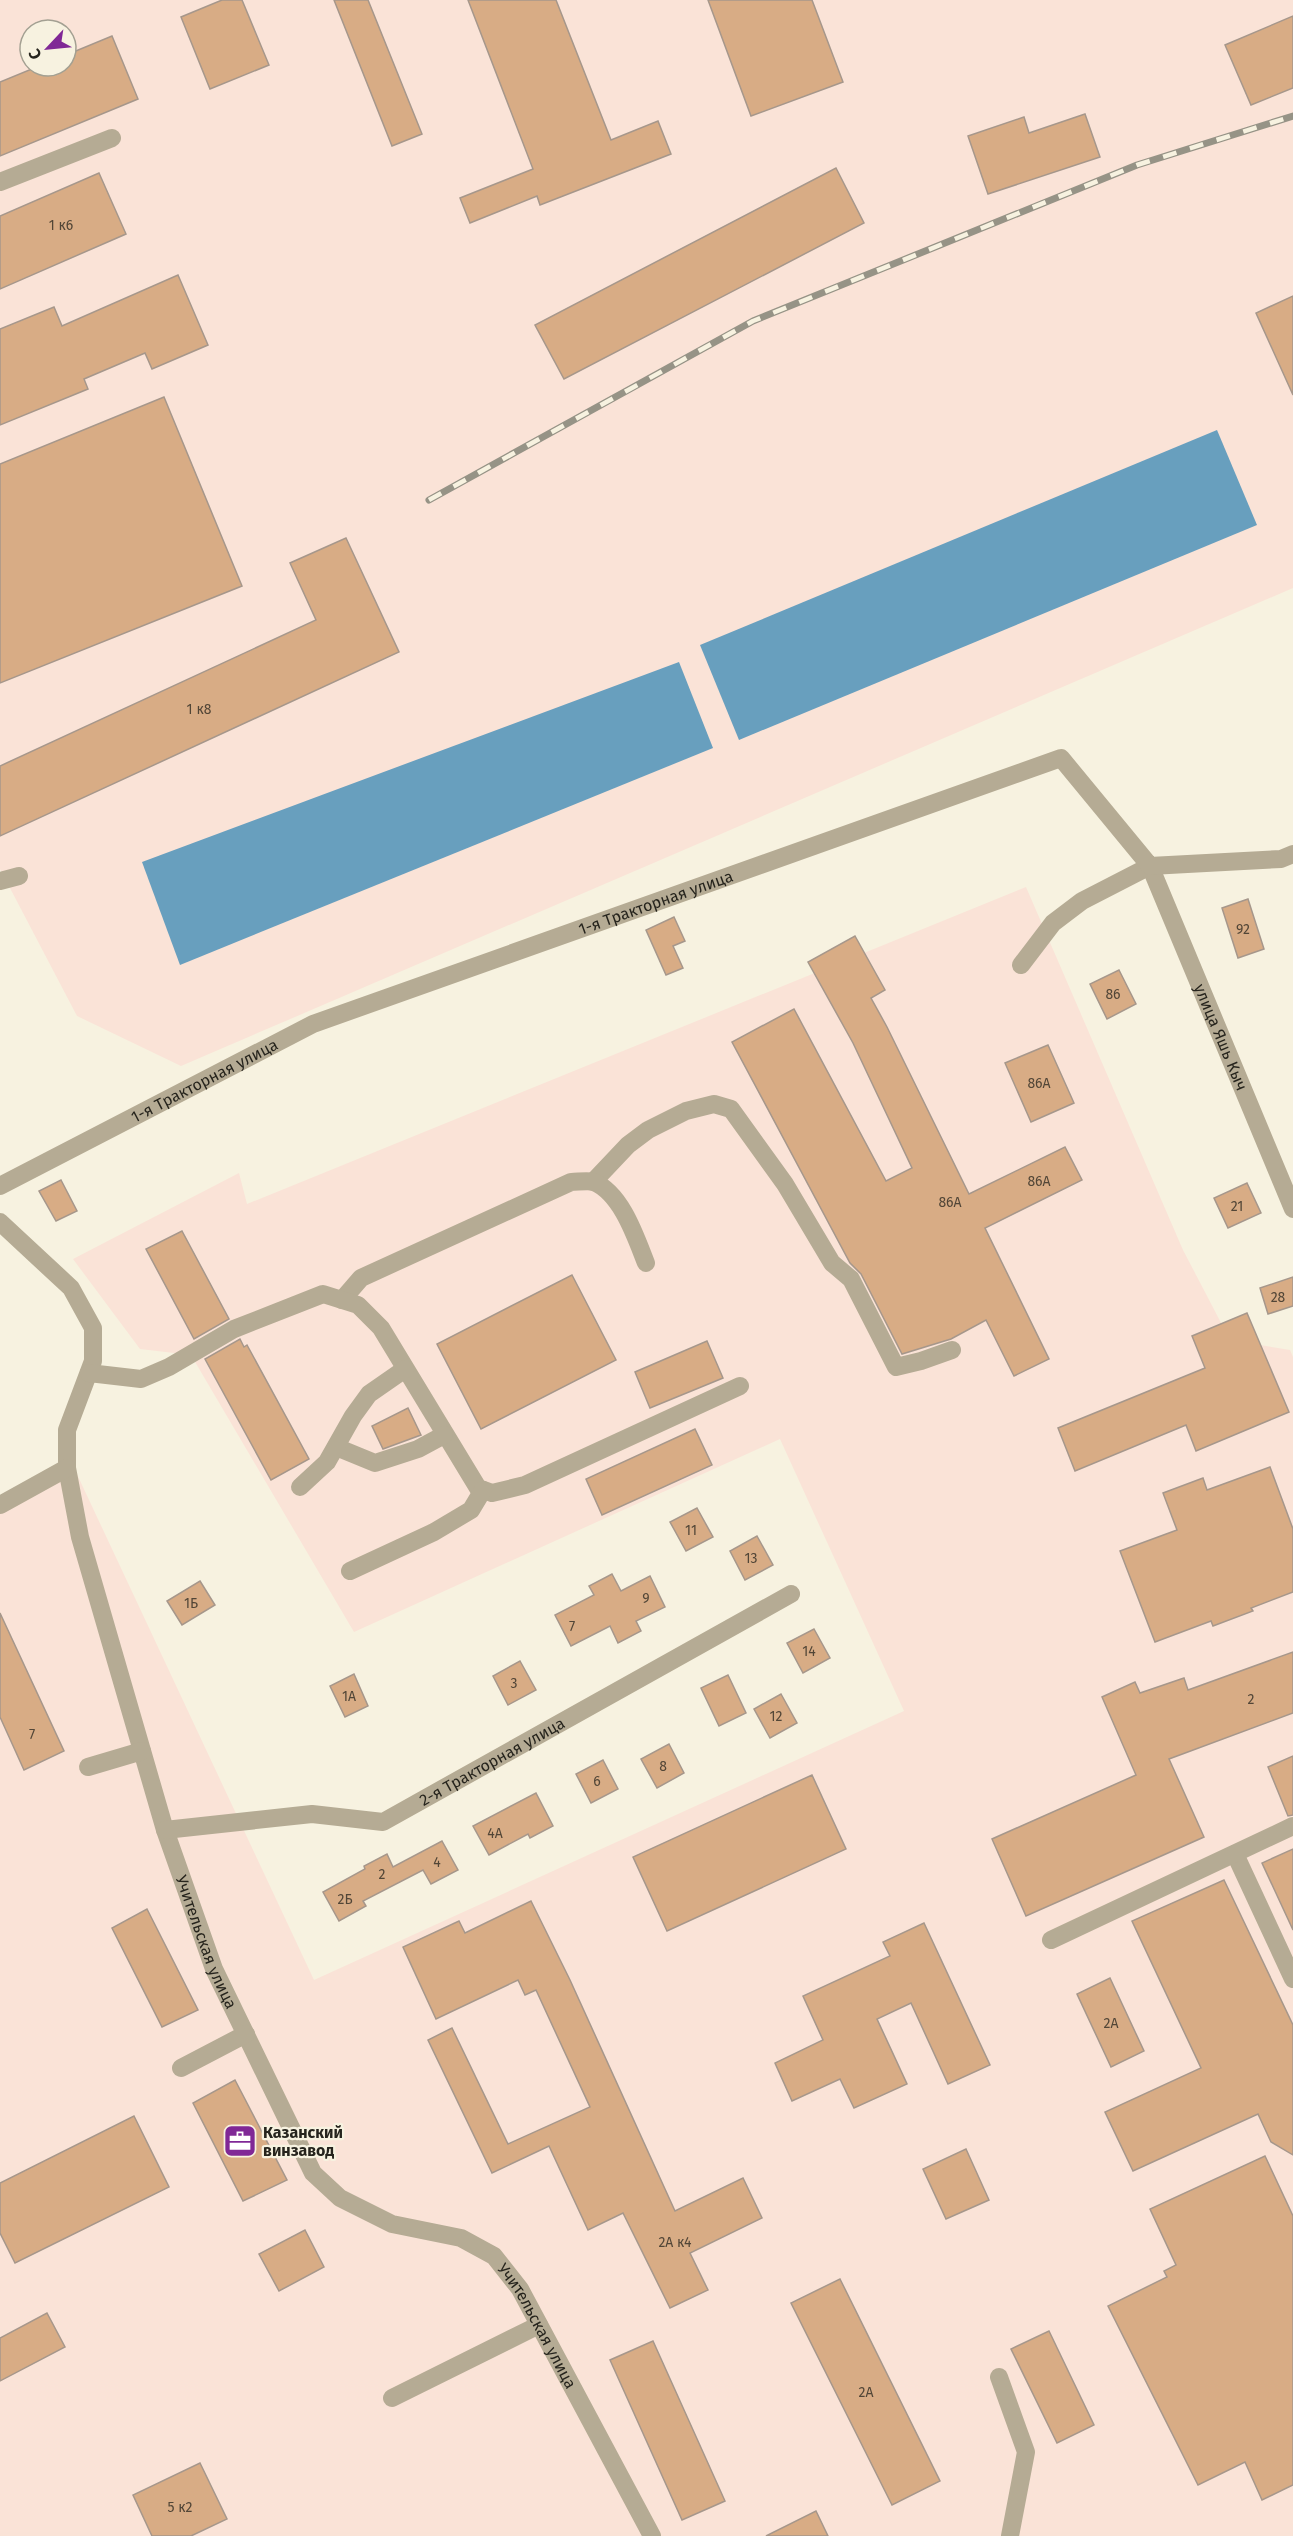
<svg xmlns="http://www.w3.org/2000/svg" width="1293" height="2536" font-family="'Fira Sans',sans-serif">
<rect width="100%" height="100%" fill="#f7f2e0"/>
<g fill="#fae3d7" fill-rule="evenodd">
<path d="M0,0H1293V588L181,1066L77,1016L0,869ZM30,30H66V66H30Z"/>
<polygon points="1026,887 1183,1250 1230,1340 1290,1350 1293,1357 1293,2536 0,2536 0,1508 75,1470 314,1980 904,1711 780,1439 354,1632 191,1355 140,1349 73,1259 239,1173 247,1204"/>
</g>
<g fill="#689fbe">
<polygon points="1217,430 1257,525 739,740 700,645"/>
<polygon points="679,662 713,748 180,965 142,862"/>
</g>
<g fill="#d8ac85" stroke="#a6978b" stroke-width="1.5">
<polygon points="222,0 242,0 269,65 210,89 181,17"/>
<polygon points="334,0 368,0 422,134 392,146"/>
<polygon points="468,0 556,0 611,140 658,121 671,154 540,205 537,196 470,223 460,198 533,169"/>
<polygon points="708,0 812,0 843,82 751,116"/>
<polygon points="1293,16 1293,88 1251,105 1225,45"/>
<polygon points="112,36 138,99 0,156 0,82 39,66 66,66 66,55"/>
<polygon points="1085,114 1100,157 988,194 968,136 1024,117 1029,133"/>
<polygon points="836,168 864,223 564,379 535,325"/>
<polygon points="99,173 126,234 0,289 0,216"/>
<polygon points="178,275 208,345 152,369 145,353 84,379 88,389 0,425 0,329 54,307 62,326"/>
<polygon points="1293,296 1293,395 1256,313"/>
<polygon points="164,397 242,586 0,683 0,464"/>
<polygon points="346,538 399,652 0,836 0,766 316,620 290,563"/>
<polygon points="1248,899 1264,949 1238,958 1222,908"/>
<polygon points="674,917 685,941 673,946 683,968 666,975 646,930"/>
<polygon points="855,936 885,990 871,998 887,1027 969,1194 1065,1147 1082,1180 985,1228 1049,1359 1014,1376 986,1320 951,1339 902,1354 861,1274 850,1263 732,1042 794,1009 886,1181 912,1168 853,1043 808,962"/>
<polygon points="1119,970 1136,1004 1107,1019 1090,984"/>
<polygon points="1048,1045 1074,1103 1031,1122 1005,1063"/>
<polygon points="61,1180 77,1211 56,1221 39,1191"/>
<polygon points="1247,1183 1261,1213 1228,1228 1214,1198"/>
<polygon points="182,1231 229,1319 194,1339 146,1249"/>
<polygon points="572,1275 616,1360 481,1429 437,1344"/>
<polygon points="1293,1277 1293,1306 1268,1314 1260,1288"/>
<polygon points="1247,1313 1289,1412 1196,1451 1186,1425 1075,1471 1058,1428 1205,1368 1192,1336"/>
<polygon points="240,1339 244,1347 247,1345 309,1459 271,1480 205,1359"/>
<polygon points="707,1341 723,1378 650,1408 635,1372"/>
<polygon points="408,1408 421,1435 383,1449 372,1426"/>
<polygon points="695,1429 712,1465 602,1515 586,1479"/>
<polygon points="1270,1467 1293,1529 1293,1592 1251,1608 1253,1611 1213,1626 1211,1621 1155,1642 1120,1551 1177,1530 1163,1493 1203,1478 1207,1490"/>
<polygon points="697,1508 713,1537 686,1551 670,1522"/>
<polygon points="757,1536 773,1565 745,1580 730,1551"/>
<polygon points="612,1574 621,1591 650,1576 665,1607 636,1621 641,1631 618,1643 610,1626 571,1646 555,1615 594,1595 589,1586"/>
<polygon points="200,1581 215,1605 182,1625 167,1601"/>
<polygon points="0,1613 64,1751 24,1770 0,1717"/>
<polygon points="814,1629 830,1658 803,1673 787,1643"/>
<polygon points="1293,1652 1293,1713 1169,1759 1204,1837 1026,1916 992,1839 1136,1775 1102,1697 1135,1682 1140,1693 1184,1678 1188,1690"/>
<polygon points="520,1661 536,1690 508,1705 493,1676"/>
<polygon points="354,1674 368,1706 345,1717 330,1686"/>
<polygon points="728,1675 746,1713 719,1726 701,1688"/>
<polygon points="781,1694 797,1723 770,1738 754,1709"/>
<polygon points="669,1744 684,1773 657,1788 641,1759"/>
<polygon points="1293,1756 1293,1815 1288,1816 1268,1767"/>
<polygon points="603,1760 618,1789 591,1803 576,1774"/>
<polygon points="812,1775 846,1849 667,1931 633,1857"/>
<polygon points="536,1793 553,1826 530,1838 528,1834 489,1855 473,1826"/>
<polygon points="442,1841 458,1870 431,1884 423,1870 363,1901 366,1906 339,1921 323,1892 365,1869 364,1866 387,1854 393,1867"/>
<polygon points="1293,1849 1293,1930 1262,1863"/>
<polygon points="1224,1880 1293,2025 1293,2155 1271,2142 1258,2114 1133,2171 1105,2112 1201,2068 1132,1921"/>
<polygon points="531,1901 570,1980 675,2211 743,2178 762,2218 690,2253 708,2290 670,2308 623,2213 588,2230 549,2146 492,2173 428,2040 452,2028 508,2144 590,2107 536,1990 525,1995 518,1980 436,2019 403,1947 459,1921 465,1933"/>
<polygon points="147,1909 198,2010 162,2027 112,1928"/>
<polygon points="924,1923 990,2065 948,2084 911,2003 877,2019 907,2084 854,2108 840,2079 792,2101 775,2063 823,2040 803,1996 890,1956 883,1942"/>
<polygon points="1110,1978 1144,2051 1111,2067 1077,1994"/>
<polygon points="235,2080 287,2180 243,2201 193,2103"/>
<polygon points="134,2116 169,2187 15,2263 0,2233 0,2183"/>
<polygon points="966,2149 989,2200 946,2219 923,2169"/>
<polygon points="1265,2156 1293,2216 1293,2485 1262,2500 1245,2462 1198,2485 1108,2306 1167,2277 1164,2271 1176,2265 1150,2209"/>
<polygon points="305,2230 324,2267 279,2291 259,2254"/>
<polygon points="840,2279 940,2481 892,2505 791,2303"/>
<polygon points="47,2313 65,2347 0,2381 0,2338"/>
<polygon points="1049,2331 1094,2425 1057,2443 1011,2349"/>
<polygon points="653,2341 725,2501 682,2520 610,2360"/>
<polygon points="200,2463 227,2519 191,2536 152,2536 133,2495"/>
<polygon points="816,2511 828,2536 766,2536"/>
</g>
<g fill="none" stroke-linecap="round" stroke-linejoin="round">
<g stroke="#b5ab94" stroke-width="18">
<polyline points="0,182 112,138"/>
<polyline points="0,881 19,876"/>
<path id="s1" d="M1021,965L1053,923L1082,901L1150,866L1293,1209"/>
<polyline points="593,1182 628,1145 648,1130 686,1111 714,1104 731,1109 785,1184 832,1263 851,1279 896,1367 921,1361 952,1350"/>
<path id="s2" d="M0,1186L313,1024L1061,758L1150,866L1281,859L1293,854"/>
<path id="s3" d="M0,1222L71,1288L93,1328V1361L67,1430V1468L80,1537L165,1830L214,1969L313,2173L340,2198L392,2224L461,2238L494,2256L520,2289L652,2536"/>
<path d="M342,1300L361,1278L571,1182C578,1182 588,1180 594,1182C622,1194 636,1238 646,1263"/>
<polyline points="89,1373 141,1379 169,1367 234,1329 323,1294 358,1305 381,1328 478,1488 492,1493 525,1485 740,1386"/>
<polyline points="336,1447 375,1463 418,1449 444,1435"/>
<polyline points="300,1487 327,1462 353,1416 369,1394 405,1369"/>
<polyline points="0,1505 67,1468"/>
<polyline points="350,1571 434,1532 471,1510 483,1490"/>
<polyline points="88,1767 142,1751"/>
<path id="s4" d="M165,1830L312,1814L383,1822L791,1594"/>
<polyline points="1235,1854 1293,1979"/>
<polyline points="1051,1940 1293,1826"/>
<polyline points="181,2068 246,2034"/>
<polyline points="999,2377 1026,2452 1010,2536"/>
<polyline points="392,2398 539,2325"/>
</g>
<g stroke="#969386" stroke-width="7">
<polyline id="rail" points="429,500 753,321 1137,165 1293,116"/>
</g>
<use href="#rail" stroke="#f7f2e0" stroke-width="4.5" stroke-dasharray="14" stroke-linecap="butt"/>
</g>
<defs>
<g id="office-square" transform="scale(1.725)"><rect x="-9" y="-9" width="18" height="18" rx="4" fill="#802896" stroke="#f7f2e0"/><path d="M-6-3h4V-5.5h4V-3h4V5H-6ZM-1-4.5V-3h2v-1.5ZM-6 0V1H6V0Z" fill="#fff"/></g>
</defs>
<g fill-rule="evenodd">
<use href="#office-square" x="240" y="2141"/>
</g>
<g text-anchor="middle" stroke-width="4.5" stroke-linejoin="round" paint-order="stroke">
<g font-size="14" fill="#524637">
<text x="61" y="230">1 к6</text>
<text x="199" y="714">1 к8</text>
<text x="1243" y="934">92</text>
<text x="1113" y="999">86</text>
<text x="1039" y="1088">86А</text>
<text x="1039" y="1186">86А</text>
<text x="950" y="1207">86А</text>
<text x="1237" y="1211">21</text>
<text x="1278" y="1302">28</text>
<text x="691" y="1535">11</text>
<text x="751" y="1563">13</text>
<text x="646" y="1603">9</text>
<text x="191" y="1608">1Б</text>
<text x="572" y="1631">7</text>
<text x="809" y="1656">14</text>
<text x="514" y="1688">3</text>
<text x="349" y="1701">1А</text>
<text x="1251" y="1704">2</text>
<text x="776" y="1721">12</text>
<text x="32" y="1739">7</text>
<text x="663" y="1771">8</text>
<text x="597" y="1786">6</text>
<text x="495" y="1838">4А</text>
<text x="437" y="1867">4</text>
<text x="382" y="1879">2</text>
<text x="345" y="1904">2Б</text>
<text x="1111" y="2028">2А</text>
<text x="675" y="2247">2А к4</text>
<text x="866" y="2397">2А</text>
<text x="180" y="2512">5 к2</text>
</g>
<g font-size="16" fill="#26241d" stroke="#f7f2e0">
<text dy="6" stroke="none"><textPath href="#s2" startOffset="716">1-я Тракторная улица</textPath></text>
<text dy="6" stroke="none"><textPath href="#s1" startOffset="351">улица Яшь Кыч</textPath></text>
<text dy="6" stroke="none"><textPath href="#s2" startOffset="230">1-я Тракторная улица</textPath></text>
<text dy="6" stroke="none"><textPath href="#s4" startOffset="344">2-я Тракторная улица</textPath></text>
<text dy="6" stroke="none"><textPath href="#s3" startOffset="782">Учительская улица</textPath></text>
<text dy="6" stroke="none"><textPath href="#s3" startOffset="1322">Учительская улица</textPath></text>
</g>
<g font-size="16" font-weight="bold" fill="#26241d" stroke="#f7f2e0" text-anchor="start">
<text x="263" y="2138">Казанский<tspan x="263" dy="18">винзавод</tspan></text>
</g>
</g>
<g transform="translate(48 48) rotate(244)"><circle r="28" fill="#f7f2e0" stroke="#a3a092" stroke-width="1.5"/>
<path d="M0-4.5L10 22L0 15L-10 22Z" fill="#802896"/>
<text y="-9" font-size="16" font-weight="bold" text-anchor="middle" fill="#26241d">С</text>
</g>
</svg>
